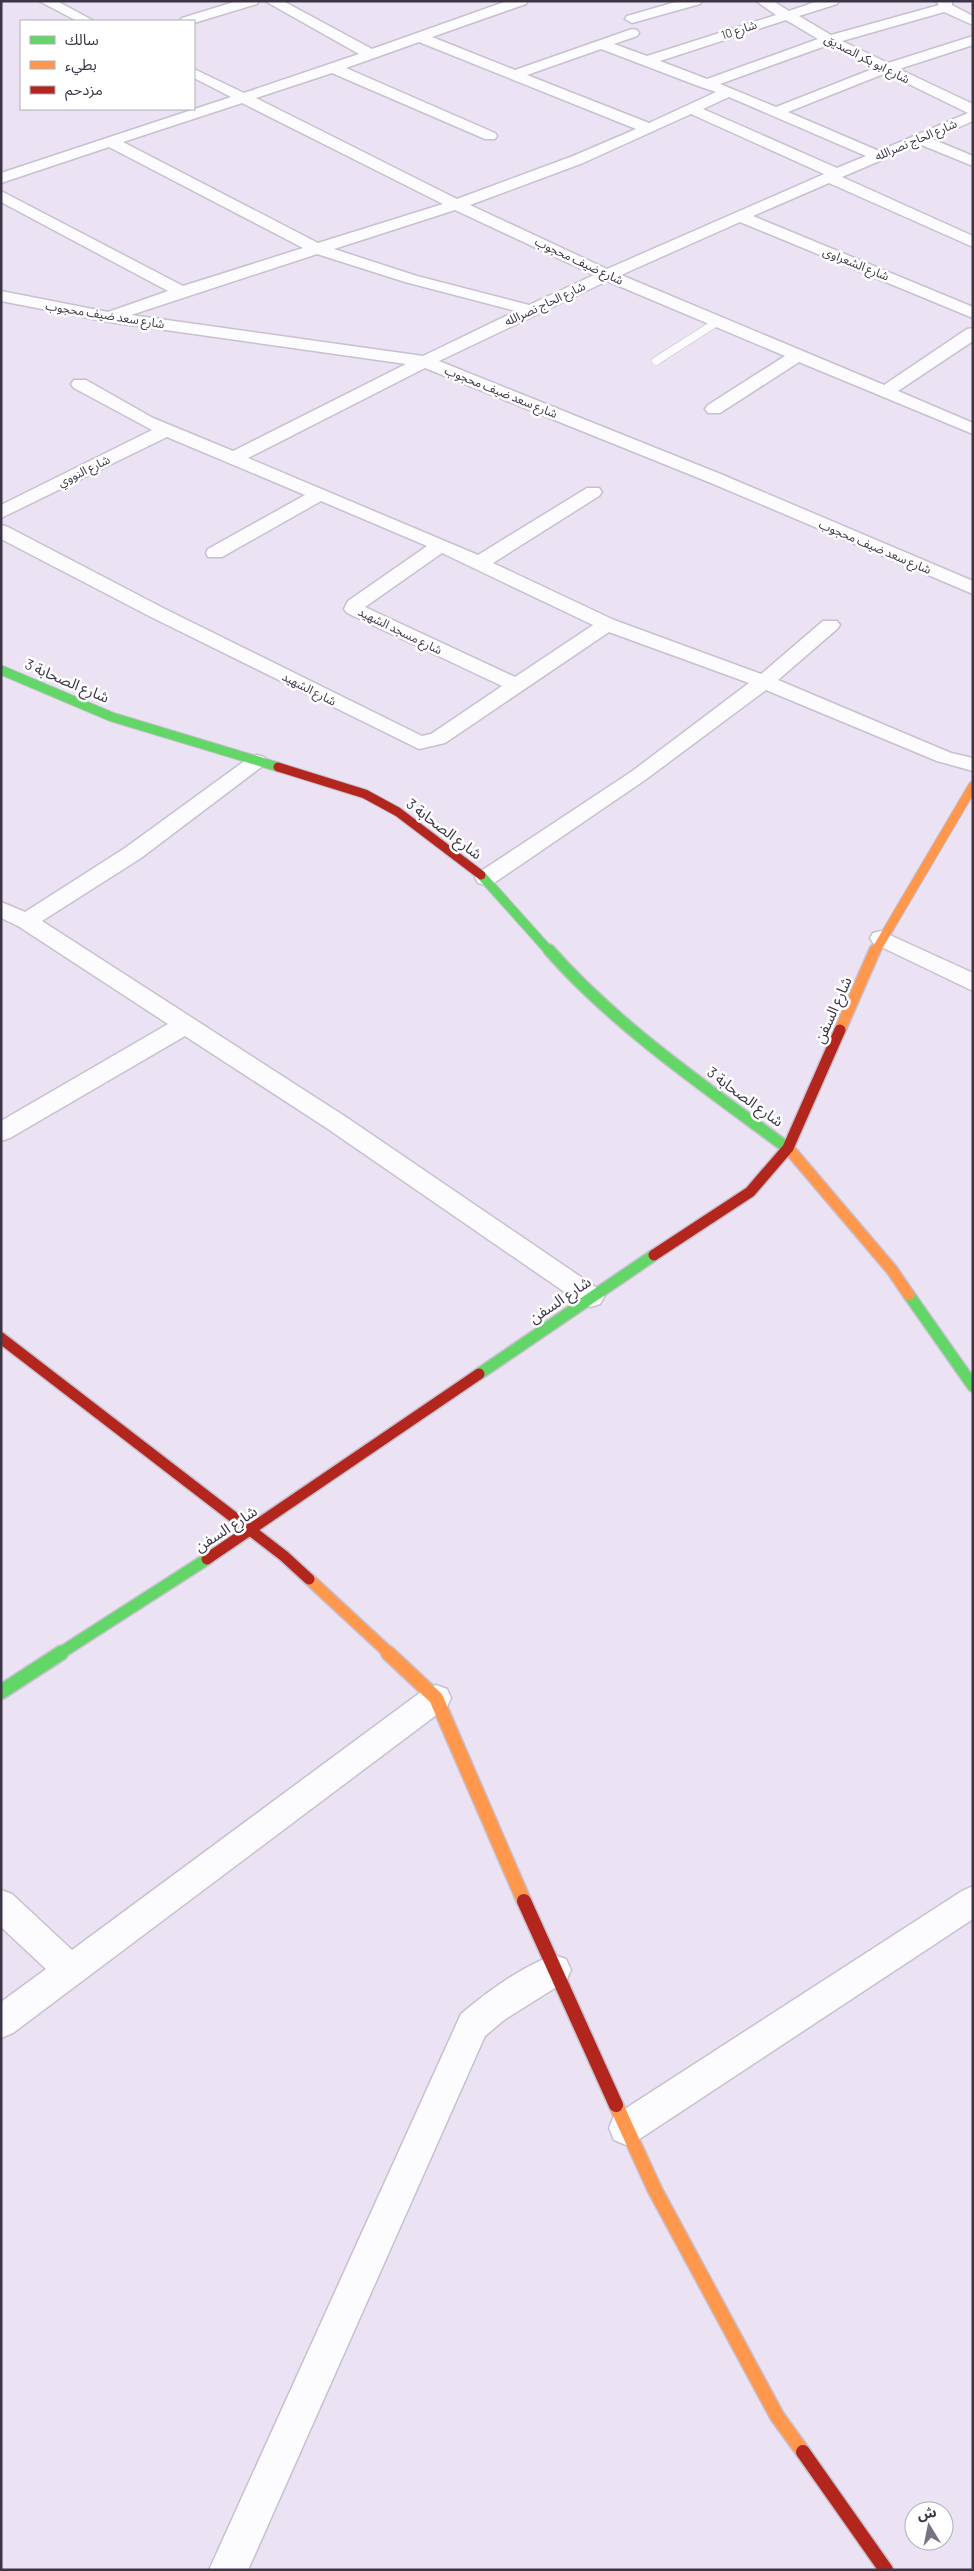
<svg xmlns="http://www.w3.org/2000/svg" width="974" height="2571" font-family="Barlow,'Noto Sans Arabic',sans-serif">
<rect width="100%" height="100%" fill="#ebe2f4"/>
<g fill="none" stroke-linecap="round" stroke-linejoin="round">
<g stroke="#c7c0cf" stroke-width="9">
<polyline id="lane" points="656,361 717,322"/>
</g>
<g stroke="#c7c0cf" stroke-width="3">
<g id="street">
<polygon points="39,1 57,1 94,21 77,21"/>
<polygon points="237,1 259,1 257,4 194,23 194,21 180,21 182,18"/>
<path d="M265,1H283L372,49L507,1H528L526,4L432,37L515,70L632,29L637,30L639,33L637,36L614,44L647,56L776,15L756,1H773L789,11L818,1H839L837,4L799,16L831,35L939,5L936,1H952V5L973,16V25L944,12L842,41L888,63L973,36V45L899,69L973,104V121L932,139L973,156V166L919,144L842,177L973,236V247L829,183L753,216L973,307V318L740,222L621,275L884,385L967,329L973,328V341L898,391L973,423V434L799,362L720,413H708L705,409L708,405L785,356L607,281L439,361L723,475L973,581V594L711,483L425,368L248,458L478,555L587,488H599L602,492L599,496L493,563L614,620L761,674L823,621H837L840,625L837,629L778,680L951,753L973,758V771L937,761L766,690L645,780L494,883L486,885L478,883L475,878L478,873L631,772L749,683L609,632L445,743L419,749L151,617L1,539V525L8,527L165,609L422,736L431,734L502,686L347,613L344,609L348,601L427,546L321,501L222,557H208L206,553L208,549L305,495L167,437L1,518V505L152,430L74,388L71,384L74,380H86L153,418L233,451L406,364L109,322L1,301V291L108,312L168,291L1,202V191L183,286L303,248L109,147L1,183V173L231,97L194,78V69L244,93L359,54ZM786,20L818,39L707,79L660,61ZM419,42L636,129L573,156L457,199L256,98L332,73L485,139H495L497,136L495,133L346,68ZM828,45L875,68L776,107L720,84ZM601,49L701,87L716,92L649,123L527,75ZM886,73L968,113L879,151L788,112ZM729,97L866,156L837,168L703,109ZM242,103L443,204L318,243L123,142ZM691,114L824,174L607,269L470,205L583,163ZM455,210L594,275L529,305L417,276L334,249ZM317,254L405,282L516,311L423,356L131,315ZM442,553L593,625L515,677L365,607Z"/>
<polygon points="679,1 702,1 700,4 632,23 625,19 627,16"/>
<polygon points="257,755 264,757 268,761 264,765 141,858 42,921 346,1117 600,1290 604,1297 600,1304 591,1307 582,1304 328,1129 185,1036 10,1138 1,1141 1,1121 168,1024 18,926 1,918 1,902 25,912 125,848 250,757"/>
<polygon points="881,931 973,973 973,991 873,943 870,938 873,933"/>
<polygon points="436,1685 447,1689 451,1698 447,1707 13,2033 1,2038 1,2002 46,1969 1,1927 1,1890 12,1894 72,1950 425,1689"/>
<polygon points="973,1886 973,1919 638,2140 626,2145 614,2140 609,2128 614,2116 962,1891"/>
<path d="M554,1955L566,1959L571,1970L566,1981L504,2020L485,2036L248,2570H209L461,2014C488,1991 521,1967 554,1955Z"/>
</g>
</g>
<g stroke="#c7c0cf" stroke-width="11">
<g id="fast-far2">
<polyline points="1,670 112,717 278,767"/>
<polyline points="481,875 550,952"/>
</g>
</g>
<g stroke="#c7c0cf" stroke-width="14">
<g id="fast-far1">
<path d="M549,950C619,1029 706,1087 790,1150"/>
<polyline points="909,1295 973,1386"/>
<polyline points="479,1374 654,1255"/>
<polyline points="59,1654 207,1559"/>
</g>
</g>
<g stroke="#c7c0cf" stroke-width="17">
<polyline id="fast" points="1,1692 61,1653"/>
</g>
<g stroke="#c7c0cf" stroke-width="11">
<polyline id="slow-far2" points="875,952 973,786"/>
</g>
<g stroke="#c7c0cf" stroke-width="14">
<g id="slow-far1">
<polyline points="840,1030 875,950"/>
<polyline points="790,1150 892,1270 909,1295"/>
<polyline points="309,1579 390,1654"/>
</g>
</g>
<g stroke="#c7c0cf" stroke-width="17">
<g id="slow">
<polyline points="388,1653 436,1698 524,1901"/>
<polyline points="616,2105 655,2190 777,2416 803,2452"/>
</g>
</g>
<g stroke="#c7c0cf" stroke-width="11">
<polyline id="jam-far2" points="278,767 365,794 398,812 481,875"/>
</g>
<g stroke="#c7c0cf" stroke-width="14">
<g id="jam-far1">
<polyline points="654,1255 750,1192 788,1148 840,1030"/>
<polyline points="1,1338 284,1556 309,1579"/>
<polyline points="207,1559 479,1374"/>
</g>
</g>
<g stroke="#c7c0cf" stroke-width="17">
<g id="jam">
<polyline points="524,1901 616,2105"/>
<polyline points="803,2452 886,2570"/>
</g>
</g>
<use href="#lane" stroke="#fcfbfd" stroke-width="8"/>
<use href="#street" fill="#fcfbfd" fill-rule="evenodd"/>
<use href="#fast-far2" stroke="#63d668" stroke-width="9"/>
<use href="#fast-far1" stroke="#63d668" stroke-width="11"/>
<use href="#fast" stroke="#63d668" stroke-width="14"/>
<use href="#slow-far2" stroke="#ff974d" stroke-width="9"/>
<use href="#slow-far1" stroke="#ff974d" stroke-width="11"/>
<use href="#slow" stroke="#ff974d" stroke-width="14"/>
<use href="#jam-far2" stroke="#b3261e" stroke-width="9"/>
<use href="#jam-far1" stroke="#b3261e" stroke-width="11"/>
<use href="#jam" stroke="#b3261e" stroke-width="14"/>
</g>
<g text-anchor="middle" stroke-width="5" stroke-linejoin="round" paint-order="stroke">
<g font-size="12" fill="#3c3545" stroke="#fff">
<text transform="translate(739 30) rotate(-18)" y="4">شارع 10</text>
<text transform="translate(867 59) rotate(27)" y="4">شارع ابو بكر الصديق</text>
<text transform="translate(916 140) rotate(-23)" y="4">شارع الحاج نصرالله</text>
<text transform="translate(579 261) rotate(25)" y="4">شارع ضيف محجوب</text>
<text transform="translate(856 264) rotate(22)" y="4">شارع الشعراوى</text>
<text transform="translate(545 304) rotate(-25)" y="4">شارع الحاج نصرالله</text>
<text transform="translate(105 315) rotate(9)" y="4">شارع سعد ضيف محجوب</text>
<text transform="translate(501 392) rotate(22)" y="4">شارع سعد ضيف محجوب</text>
<text transform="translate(84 471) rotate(-26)" y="4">شارع النووي</text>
<text transform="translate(875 547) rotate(23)" y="4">شارع سعد ضيف محجوب</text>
<text transform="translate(400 631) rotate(26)" y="4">شارع مسجد الشهيد</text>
<text transform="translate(309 689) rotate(27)" y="4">شارع الشهيد</text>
</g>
<g font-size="15" fill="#3c3545" stroke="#fff">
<text transform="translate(67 681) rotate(23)" y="5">شارع الصحابة 3</text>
<text transform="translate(444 829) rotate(37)" y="5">شارع الصحابة 3</text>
<text transform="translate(833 1010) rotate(-66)" y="5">شارع السفن</text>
<text transform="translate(745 1097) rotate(36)" y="5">شارع الصحابة 3</text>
<text transform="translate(560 1300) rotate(-34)" y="5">شارع السفن</text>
<text transform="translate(226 1529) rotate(-33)" y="5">شارع السفن</text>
</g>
</g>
<rect width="974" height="2571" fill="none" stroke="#3c3545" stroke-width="5"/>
<rect x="20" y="20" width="175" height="90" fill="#ffffff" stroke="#b1aeb5"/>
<rect x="30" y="36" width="25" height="8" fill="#63d668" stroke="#b1aeb5"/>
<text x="65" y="45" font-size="15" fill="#3c3545">سالك</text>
<rect x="30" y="61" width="25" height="8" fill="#ff974d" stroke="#b1aeb5"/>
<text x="65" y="70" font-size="15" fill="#3c3545">بطيء</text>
<rect x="30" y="86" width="25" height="8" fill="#b3261e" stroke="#b1aeb5"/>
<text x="65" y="95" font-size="15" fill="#3c3545">مزدحم</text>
<g transform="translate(929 2526) rotate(350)"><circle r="24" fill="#ffffff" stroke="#b1aeb5"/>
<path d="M0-4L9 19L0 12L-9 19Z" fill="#797282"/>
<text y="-8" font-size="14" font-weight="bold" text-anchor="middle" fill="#3c3545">ش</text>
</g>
</svg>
